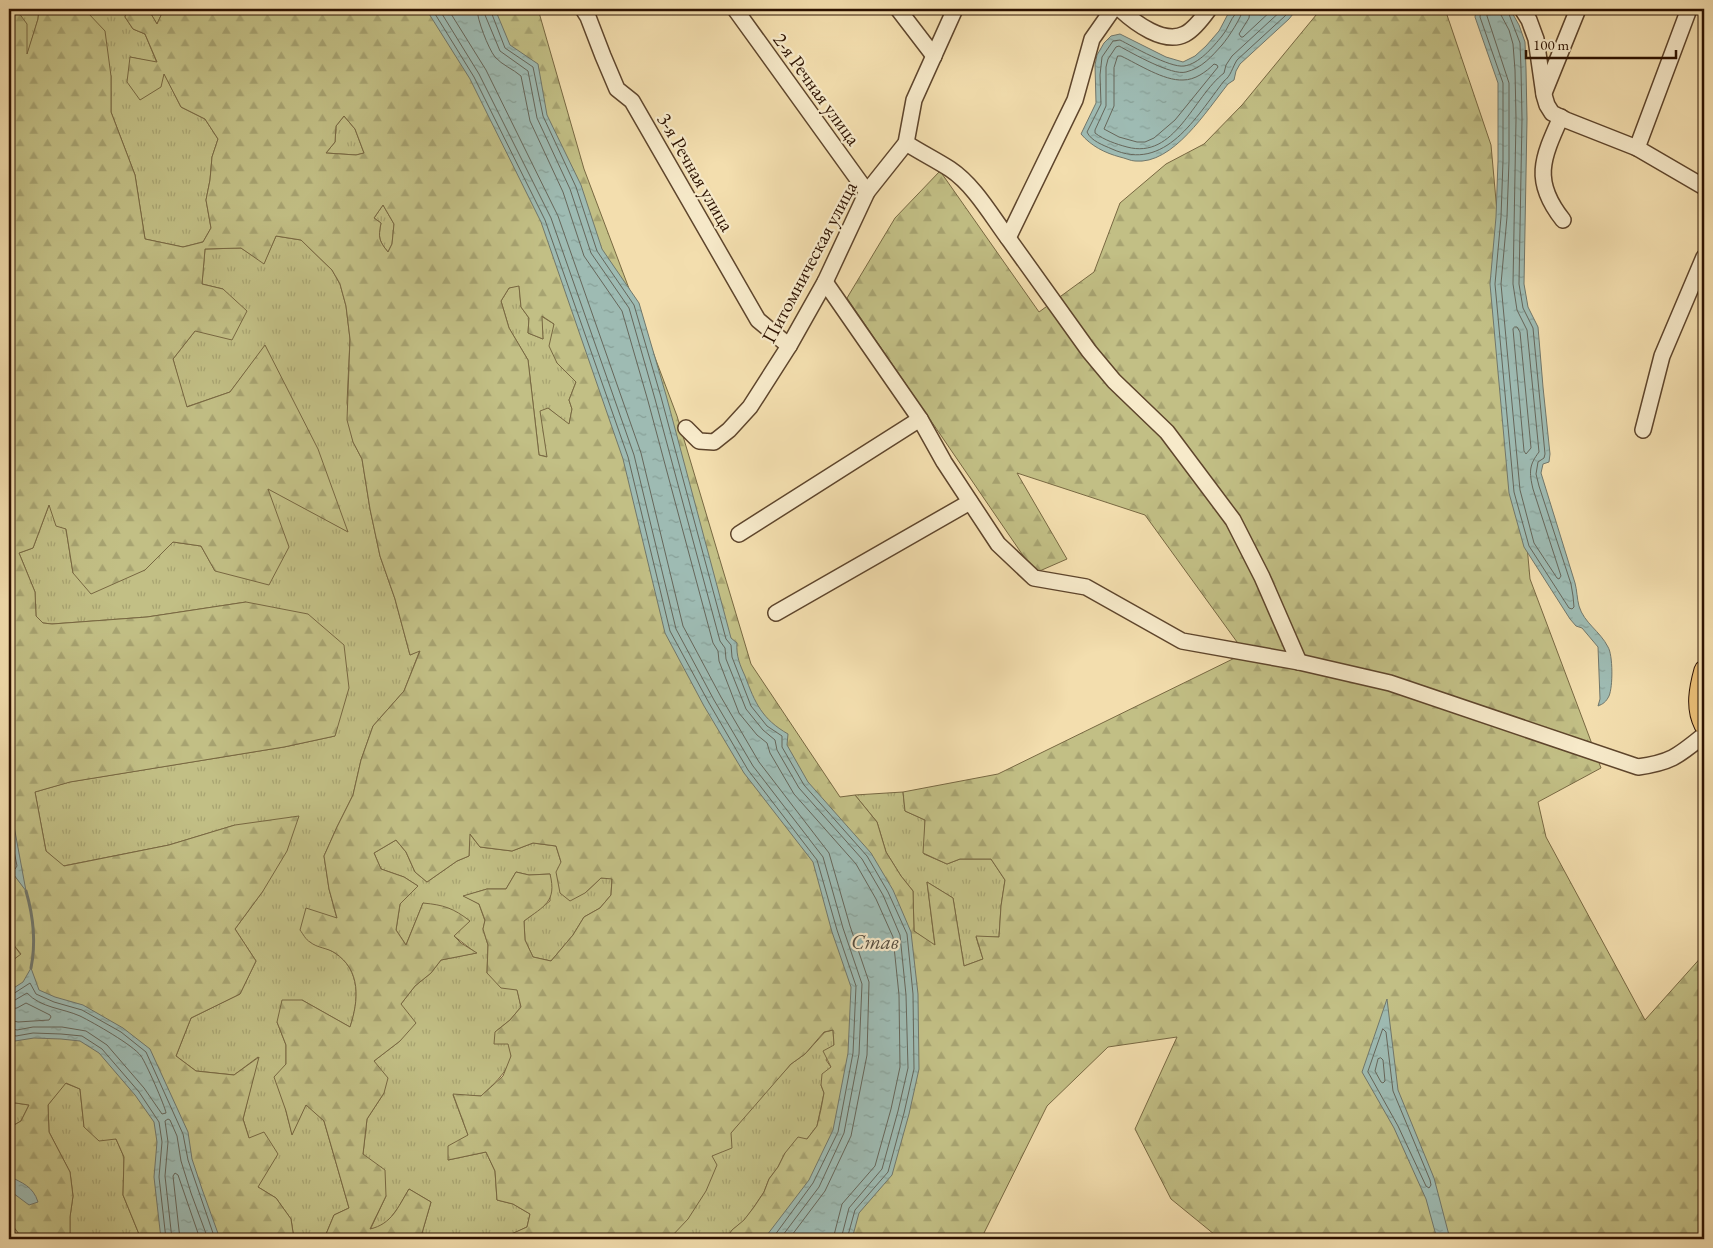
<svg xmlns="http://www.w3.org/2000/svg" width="1713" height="1248" font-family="'EB Garamond',serif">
<defs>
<pattern id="grass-tufts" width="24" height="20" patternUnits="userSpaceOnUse" patternTransform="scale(1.25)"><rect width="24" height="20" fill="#c2bf85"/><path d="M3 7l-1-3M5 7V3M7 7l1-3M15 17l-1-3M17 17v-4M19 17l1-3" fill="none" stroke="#a7a371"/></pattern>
<pattern id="forest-firs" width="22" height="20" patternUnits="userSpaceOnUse" patternTransform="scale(1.25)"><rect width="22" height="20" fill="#c2bf85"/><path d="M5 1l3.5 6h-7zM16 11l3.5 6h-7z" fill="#a7a371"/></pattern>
<pattern id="water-ripples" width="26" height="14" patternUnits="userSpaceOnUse" patternTransform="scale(1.25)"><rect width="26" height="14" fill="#9ebbb3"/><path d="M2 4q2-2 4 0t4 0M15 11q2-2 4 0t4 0" fill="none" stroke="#88a098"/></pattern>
</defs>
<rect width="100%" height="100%" fill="#f3deae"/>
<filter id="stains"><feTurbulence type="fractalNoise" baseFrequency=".004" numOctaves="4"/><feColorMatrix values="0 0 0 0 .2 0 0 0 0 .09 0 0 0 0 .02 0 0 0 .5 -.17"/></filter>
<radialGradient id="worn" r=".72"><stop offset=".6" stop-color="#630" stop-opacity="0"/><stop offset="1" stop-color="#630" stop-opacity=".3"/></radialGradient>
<g fill="url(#grass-tufts)" stroke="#786842">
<polygon points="16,9 39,9 38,19 27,56"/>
<polygon points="107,9 127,9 125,17 133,29 145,34 157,63 130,57 164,73 181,107 205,119 218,139 212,157 210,180 206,200 211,228 203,242 183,247 145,239 135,175 111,112 111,76 87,13"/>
<polygon points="148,9 164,9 157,24"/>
<polygon points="344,116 355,129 364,153 356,155 326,153 335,142 336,126"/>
<path d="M383,205L394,224L392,244L388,252C379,241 378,238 381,223L374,218Z"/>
<path d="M276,236L301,240L332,270L340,284L346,306L350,339L347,403L353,442L362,459L370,509L380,556L395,599L410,655L420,650L404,691L373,726L361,760L353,795L337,827L324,856L329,889L337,919L310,942C318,946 328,948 335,953C361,970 359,1001 350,1027L302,1000L277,1022L286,1045V1111L292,1134L306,1104L324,1121L349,1208L334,1215L324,1239H294L291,1219L276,1198L258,1187L249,1138L243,1119L258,1057L234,1075L196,1071L176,1056L191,1018L240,994L256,961L235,929L263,891L235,825L169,845L63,866L46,851L35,792L69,782L284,747L335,736L246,602L147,617L52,624L43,623L36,616L35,592L19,553L33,548L49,505L66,529L73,573L145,570L173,542L201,546L215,571L268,488L347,531L265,346L230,392L186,407L173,359L195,331L223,289L202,284L205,249L241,248L264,263Z"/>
<polygon points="519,285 521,307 529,318 528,333 543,339 541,316 554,324 557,363 576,382 569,400 572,409 569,425 548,408 548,457 539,455 528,360 509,328 501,301 509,288"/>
<polygon points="903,792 905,811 925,820 924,854 947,864 960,859 991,859 1005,880 1001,906 999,937 976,937 983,959 964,966 953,898 927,882 935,946 914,931 913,891 901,876 886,852 877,822 855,795"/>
<path d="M469,833L480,847L512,851L533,843L556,846L561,862L585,893L601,878H612L611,895L600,908L584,917L573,935L551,961L533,957L525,940L524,921L550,901V874L529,875L516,872L506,889H487L464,896L479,904L485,921L483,929L488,945L487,973L517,989L521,1007L510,1020L495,1032C499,1036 505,1039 508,1043C521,1061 493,1085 481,1096L453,1095L468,1135L448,1160L486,1152L495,1171L497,1200L513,1204L530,1214L527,1227L510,1235L520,1239H427L422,1233L431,1202L409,1189L398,1208L385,1225L370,1230L386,1196L363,1154L367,1119L384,1093L374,1061L400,1041L401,1004L415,986L431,973L441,960L476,953L454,936L469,921L423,903L406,945L396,930L400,904L418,886L404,877L381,869L374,853L396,840L406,852L415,872L427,882L457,861L469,856Z"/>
<polygon points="9,944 13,944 21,955 9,963"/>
<polygon points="833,1030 834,1045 826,1060 831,1067 821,1085 824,1093 817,1126 807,1139 785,1153 778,1167 769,1179 764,1192 754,1207 744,1221 732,1230 726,1239 666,1239 671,1238 712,1156 752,1107 791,1064 805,1054 825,1032"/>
<polygon points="65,1083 80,1089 84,1127 116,1139 124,1157 123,1195 141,1239 70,1239 70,1217 73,1196 70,1172 49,1132 48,1105"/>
<polygon points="9,1102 29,1105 21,1121 9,1128"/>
<polygon points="9,1221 23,1239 9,1239"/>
</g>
<path fill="url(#forest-firs)" stroke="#786842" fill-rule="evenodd" d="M9,9H16L27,24V54L38,19L39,9H107L88,13L105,31L111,76V112L135,175L145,239L183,247L203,242L211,228L206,200L210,180L212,157L218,139L205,119L181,107L164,74L161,87L140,100L127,82L130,57L157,62L145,34L133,29L125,17L127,9H148L157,24L164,9H538L584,169L677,416L751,664L840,797L855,795L877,822L886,852L901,876L913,891L914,931L935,945L927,882L953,898L964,966L983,959L976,936L999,937L1001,906L1005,880L991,859H960L947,864L923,853L925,820L905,811L903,792L998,774L1245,653L1145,515L1017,473L1067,559L1035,573L847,298L895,218L940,171L1039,312L1094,272L1120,203L1166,164L1204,144L1242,105L1321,9H1445L1491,145L1530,579L1601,768L1538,802L1546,837L1645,1020L1704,954V1239H1220L1171,1199L1135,1129L1177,1037L1108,1047L1047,1106L981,1239H726L732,1230L744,1220L754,1207L764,1192L769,1179L778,1167L785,1153L798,1137L807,1139L817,1126L821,1109L824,1093L821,1085L822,1074L831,1067L823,1051L834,1045L833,1030L824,1032L805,1054L791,1064L731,1133L732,1148L712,1156L717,1165L706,1191L688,1219L670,1238L520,1239L509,1235L527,1227L530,1214L513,1204L497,1200L495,1171L486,1152L448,1160V1146L468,1135L453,1094L481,1096L503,1076L511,1056L508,1044H494L495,1032L510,1020L521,1007L517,990L501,988L487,973L488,945L483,929L485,920L479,904L463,896L487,889H506L516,872L529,875L550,874C557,902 544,906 524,921L525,940L533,957L551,961L573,935L584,917L600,908L611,895L612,879L601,878L585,893L570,901L560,893L556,872L561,862L556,846L533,843L512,851L480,847L470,834L469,856L457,861L427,882L415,872L406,852L396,840L374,853L381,869L404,877L418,886L400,904L396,930L406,945L423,903C444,905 453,908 470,921L454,936L461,943L477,953L441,960L431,973L415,986L401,1004L416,1023L400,1041L374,1061L388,1078L384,1093L367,1119L363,1154L385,1170L386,1196L370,1229C392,1224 398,1207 409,1189L431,1202L422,1233L427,1239H324L334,1215L349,1208L324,1121L306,1105L292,1135L286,1111L274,1077L286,1064V1045L277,1022L282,1000H302L350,1027C359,1000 361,970 335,953C328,948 317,948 310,942C306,940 303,934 300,930L306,908L337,918L329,889L324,856L337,827L353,795L361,760L373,726L404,691L420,651L410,655L395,599L380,556L370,509L362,459L353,442L347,420L350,339L346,306L340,284L332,270L301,240L276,236L264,264L241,248L205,249L202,284L223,289L247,311L232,340L195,331L173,359L187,407L230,392L265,345L318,449L348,532L268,489L289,547L269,585L215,571L201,546L173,542L145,570L91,594L73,573L66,529L56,526L49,505L33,548L19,553L35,592L36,616L43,623L52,624L147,617L246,602L308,614L344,645L349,688L335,736L284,747L70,782L35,792L46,851L64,866L169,845L235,825L299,816L287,851L263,891L235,929L256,961L240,994L191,1018L176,1056L196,1071L234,1075L259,1057L243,1119L249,1138L264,1132L278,1154L258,1187L276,1198L291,1219L294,1239H141L123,1195L124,1157L116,1139L99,1141L84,1127L80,1089L66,1083L48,1105L49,1132L70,1172L73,1196L70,1217V1239H23L9,1221V1128L21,1121L29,1105L9,1102V963L21,954L13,944H9ZM344,116L355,129L364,153L356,155L326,153L335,142L336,126ZM383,205L394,224L392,244L388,252C379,241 378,238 381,223L374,218ZM519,286L521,307L529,318L528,333L543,339L542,316L554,324L549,346L557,363L576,382L569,400L572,409L569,424L548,408L540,411L547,457L539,455L528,360L509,328L501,301L509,288Z"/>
<g fill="url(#water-ripples)" stroke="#71776b">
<path d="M426,9H495L510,45L538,64L547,115L581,185L602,249L639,303L666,395L731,638L737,643C736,656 740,665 745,676C755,703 762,719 788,734L787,745L808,782L871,853L893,890L911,932L918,994L919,1069L909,1114L892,1175L859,1213L852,1239H764L809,1180L833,1130L848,1053L851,987L832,932L813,862L744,773L704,706L665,633L623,459L541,222L470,79Z"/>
<path d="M1233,9H1297L1289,19L1240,64L1236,71L1234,80L1228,84C1207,110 1173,165 1135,161C1131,161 1125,158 1120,157C1105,153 1091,146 1081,134L1096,103L1095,65L1097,55L1104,43L1111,36L1120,34L1166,57L1183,62L1195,56L1206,46L1219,31L1228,14Z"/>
<path d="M1476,9H1510L1519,25L1525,42L1526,69L1527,119L1524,284L1528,307L1538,327L1543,387L1550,454L1549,462L1543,464L1541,473L1575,583C1577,590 1577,599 1579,606C1584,623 1600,631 1608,647C1613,655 1613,687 1609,696C1606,702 1603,704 1598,706L1600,699L1598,647L1582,628L1576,626L1570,619L1524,547L1509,493L1490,284L1496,217L1498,161V83L1475,17Z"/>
<polygon points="9,799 26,891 14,875 9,871"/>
<polygon points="31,968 39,990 55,997 83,1005 123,1028 150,1049 188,1132 192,1159 202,1189 220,1239 161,1239 154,1177 157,1142 154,1122 135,1095 99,1053 80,1041 61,1039 34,1038 15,1041 9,1038 9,991 23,982"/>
<polygon points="1387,999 1398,1090 1434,1178 1450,1239 1437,1239 1426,1199 1394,1128 1362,1072"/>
<path d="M9,1176C22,1183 33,1186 38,1202L29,1205L9,1190Z"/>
</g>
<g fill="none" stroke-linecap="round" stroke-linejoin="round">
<g stroke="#66665a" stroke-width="1">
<polyline points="432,9 474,77 545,220 628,457 670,631 709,703 748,770 817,860 837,930 856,986 853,1053 838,1132 813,1183 772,1239"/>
<polyline points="439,9 479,74 551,218 634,455 676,629 714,700 753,766 823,857 843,928 862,984 859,1054 844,1133 819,1187 780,1239"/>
<polyline points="448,9 486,70 558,216 641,453 683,626 721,697 759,762 829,853 850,926 869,982 867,1055 851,1136 825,1191 789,1239"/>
<path d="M477,9C477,19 488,48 495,57C502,65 513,69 521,76L530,121L563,192L584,256L622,311L648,401L713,643L718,651L719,661L739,713L757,735L767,743L770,753L794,794L856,864L876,899L893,937L899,995L900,1067L891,1109L875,1166L842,1204L833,1239"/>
<polyline points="484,9 485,15 500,51 528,71 537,118 570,189 591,253 629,308 655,399 720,641 725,648 726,659 746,709 763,730 775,740 777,750 799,788 862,859 883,895 900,935 906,995 908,1068 898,1111 882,1169 849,1208 841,1239"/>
<polyline points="490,9 505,48 533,67 543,116 576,187 597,251 634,305 661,397 726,639 731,645 732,657 751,706 767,726 782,736 782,747 804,785 867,856 888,892 907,934 913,994 914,1069 904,1113 888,1172 855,1210 847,1239"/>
<path d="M1237,9L1236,13C1230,20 1228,29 1222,36C1213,47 1199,64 1184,66C1170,68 1132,46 1120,40L1113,41L1102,57L1100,75L1101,104L1087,132C1091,141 1103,145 1112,149C1165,173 1196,117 1224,81C1231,76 1232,68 1237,60L1285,16L1291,9"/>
<path d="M1243,9C1242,17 1228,38 1222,45C1212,56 1202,68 1186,72C1172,76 1132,53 1119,46L1116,47L1108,59L1106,67V106L1095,130V133C1104,140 1116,144 1127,147C1175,160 1193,97 1224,73L1226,65L1232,56L1283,9"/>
<polyline points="1250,9 1249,18 1239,34 1241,37 1243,37 1273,9"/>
<polyline points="1481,9 1480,17 1503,83 1503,161 1501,217 1495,284 1514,492 1529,546 1569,608 1572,609 1574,607 1573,596 1571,584 1539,486 1536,474 1538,462 1544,458 1545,454 1533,328 1523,308 1519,284 1522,119 1521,69 1520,43 1507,9"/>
<path d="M1487,9V16L1509,83V161L1507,217L1501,284L1520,490L1534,543L1557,578L1559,579L1561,576L1533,489C1529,472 1529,465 1539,452L1527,330L1517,310L1513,284L1516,119L1515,70L1513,44L1509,30L1501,15L1500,9"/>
<path d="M1118,56H1121C1138,64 1164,81 1183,80C1195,80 1206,72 1214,64L1217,65L1218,67L1175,120L1154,138L1145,142H1137L1119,137L1104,129L1114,106V68Z"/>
<polygon points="1515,327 1517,327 1520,332 1531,448 1526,454 1524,451 1513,329"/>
<polyline points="9,825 17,866 15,869 9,867"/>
<polyline points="9,995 13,994 30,983 36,994 54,1002 82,1010 121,1032 146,1052 183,1134 188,1160 215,1239"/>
<path d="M9,1001L15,1000L27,993C41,1008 62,1008 80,1016C94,1023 133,1045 141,1056C146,1063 165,1106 166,1113L162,1114L144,1088L107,1045L86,1031L62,1027H33L17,1030L9,1028"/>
<polyline points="9,1009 17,1008 26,1003 50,1015 51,1017 49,1020 18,1022 9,1020"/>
<polygon points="1383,1029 1386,1032 1393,1091 1430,1180 1431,1185 1429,1188 1426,1186 1398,1126 1368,1072"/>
<polyline points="9,1034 16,1036 33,1033 61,1034 82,1036 102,1049 139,1092 159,1122 162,1142 159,1177 166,1239"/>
<polygon points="1381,1058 1383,1060 1385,1081 1383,1083 1381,1082 1375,1071 1378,1059"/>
<polyline points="172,1239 165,1176 168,1142 165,1121 168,1119 170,1120 177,1136 181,1161 191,1193 208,1239"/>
<polyline points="180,1239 173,1176 175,1173 178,1175 200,1239"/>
</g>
<path stroke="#71776b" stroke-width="3" d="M26,891C33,915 36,943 31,968"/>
<g stroke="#5e452c" stroke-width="18">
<g id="minor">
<polyline points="583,9 588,17 603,56 617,89 632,101 758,320 789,346"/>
<polyline points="735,9 867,192"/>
<polyline points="898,9 934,56"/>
<path d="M1120,9C1135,23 1164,45 1185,34C1193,30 1204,16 1209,9"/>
<polyline points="1522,9 1529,20 1536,39 1544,95 1547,105 1552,113 1566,120 1637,148 1704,187"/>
<polyline points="1544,93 1578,9"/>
<path d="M1561,117C1542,159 1532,181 1563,220"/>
<path d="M906,143C920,152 936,160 950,169C974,185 991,215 1008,238L1075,100L1092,39L1113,9"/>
<polyline points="1637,148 1689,9"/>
<polyline points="1008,238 1089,351 1114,381 1167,432 1233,520 1262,577 1299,662"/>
<path d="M825,282L920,419L944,462L998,544L1034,578L1086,587L1182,641L1299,662L1390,683L1638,767C1672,762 1678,756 1704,735"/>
<polyline points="686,428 699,441 714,442 729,430 750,407 789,346 825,282 867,192 906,143 914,100 955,9"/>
<polyline points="1643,430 1662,356 1704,257"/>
<polyline points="739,534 920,419"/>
<polyline points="776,613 970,502"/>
</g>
</g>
<g stroke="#2d1200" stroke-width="21">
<path id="major" d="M1704,670C1699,688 1695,708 1704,725"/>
</g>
<use href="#minor" stroke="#f7eaca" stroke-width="15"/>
<use href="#major" stroke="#eabf77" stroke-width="19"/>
</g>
<g text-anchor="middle" stroke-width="4.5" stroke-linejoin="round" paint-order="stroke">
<g font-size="20" fill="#2d1200" stroke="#f7eaca">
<text transform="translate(817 89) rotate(54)" y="7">2-я Речная улица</text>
<text transform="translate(696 172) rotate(60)" y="7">3-я Речная улица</text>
<text transform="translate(809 262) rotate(-62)" y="7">Питомническая улица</text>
</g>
<g font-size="21" font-style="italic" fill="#554d3f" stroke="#f7eaca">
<text x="875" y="949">Став</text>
</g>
</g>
<rect width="1713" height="1248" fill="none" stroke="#f3deae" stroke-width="30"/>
<rect x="10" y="10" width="1693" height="1228" fill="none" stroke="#2d1200" stroke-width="2.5"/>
<rect x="15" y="15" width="1683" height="1218" fill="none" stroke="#2d1200"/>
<path d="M1526 50v8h150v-8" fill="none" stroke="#2d1200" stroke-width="2.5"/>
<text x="1533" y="50" font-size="15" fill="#2d1200" stroke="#f7eaca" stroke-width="4" paint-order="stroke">100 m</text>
<rect width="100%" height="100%" filter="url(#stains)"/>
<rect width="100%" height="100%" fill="url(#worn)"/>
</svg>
